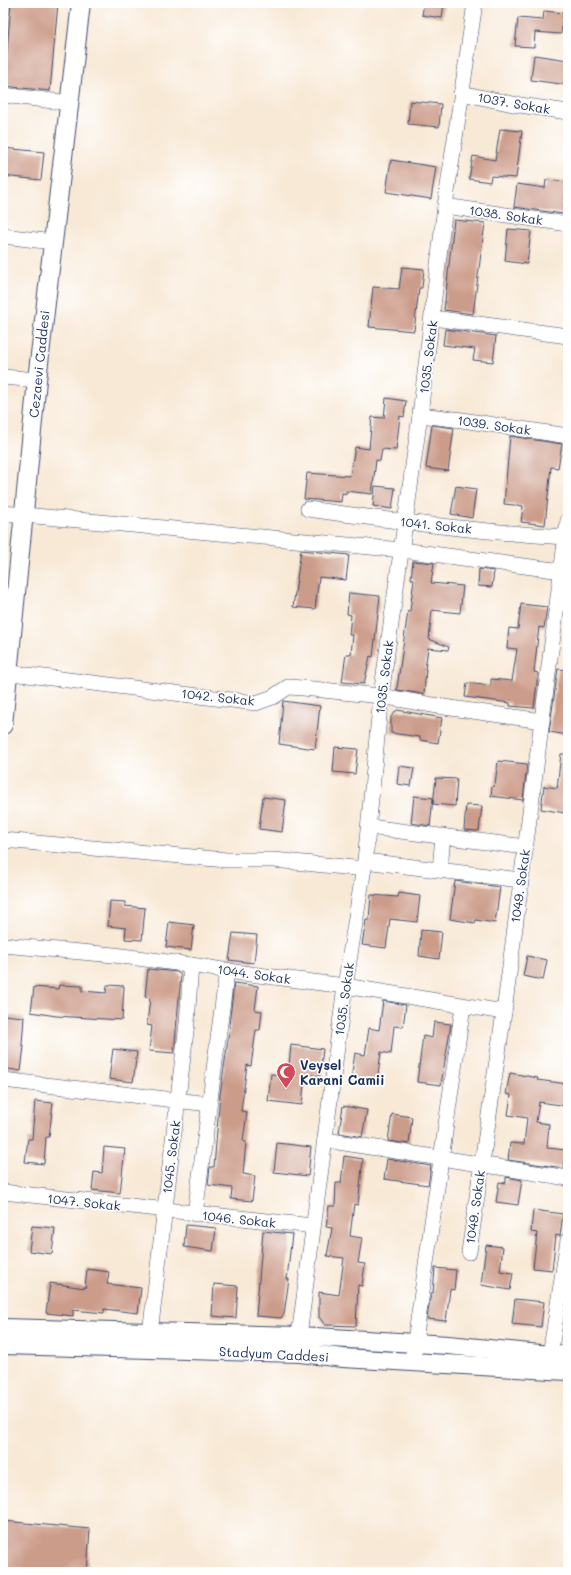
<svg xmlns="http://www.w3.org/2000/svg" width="571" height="1575" font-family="Mali,sans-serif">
<rect width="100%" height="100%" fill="#fff"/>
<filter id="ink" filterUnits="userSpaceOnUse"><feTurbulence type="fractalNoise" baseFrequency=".025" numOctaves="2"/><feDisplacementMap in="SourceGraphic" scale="8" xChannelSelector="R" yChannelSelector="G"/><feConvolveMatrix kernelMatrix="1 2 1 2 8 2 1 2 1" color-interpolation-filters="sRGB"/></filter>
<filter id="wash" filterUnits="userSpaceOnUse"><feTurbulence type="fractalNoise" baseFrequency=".012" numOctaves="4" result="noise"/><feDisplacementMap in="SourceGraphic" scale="16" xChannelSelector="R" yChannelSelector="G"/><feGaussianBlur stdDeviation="0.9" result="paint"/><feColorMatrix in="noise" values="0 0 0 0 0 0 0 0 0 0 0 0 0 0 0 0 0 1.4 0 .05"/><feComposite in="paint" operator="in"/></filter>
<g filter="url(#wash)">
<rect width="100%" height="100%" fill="#f8e9d6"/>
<g id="blocks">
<g fill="#cc9c8a">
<polygon points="11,3 58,3 50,91 4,86"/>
<polygon points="424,3 444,3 442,18 422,15"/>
<polygon points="544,11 563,13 561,34 535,32 534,47 515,46 518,18 543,20"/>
<polygon points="534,55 568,60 568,85 531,80"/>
<polygon points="410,101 441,104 439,127 408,124"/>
<polygon points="500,129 522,131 516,178 491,176 490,182 469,179 473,156 495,160"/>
<polygon points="3,148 44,152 41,180 3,176"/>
<polygon points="391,160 436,167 431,199 386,192"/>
<polygon points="546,180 567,182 563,214 514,207 517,184 545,188"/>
<polygon points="454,220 485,223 473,314 444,310"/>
<polygon points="508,229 531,231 527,264 505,261"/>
<polygon points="402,267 424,269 422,288 419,288 414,331 369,327 373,287 399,289"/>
<polygon points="445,329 496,336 493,362 473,360 475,349 443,345"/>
<polygon points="386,398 406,401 404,417 400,416 396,450 382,449 380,461 376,460 372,494 346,491 346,494 342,493 341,502 304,499 307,473 350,476 355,447 369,449 372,417 384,418"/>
<polygon points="432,425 454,428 448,471 426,468"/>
<polygon points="510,436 562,444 558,468 551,467 545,525 521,522 523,506 504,504"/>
<polygon points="375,486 395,488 392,509 373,506"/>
<polygon points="456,486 476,489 472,518 451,514"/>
<polygon points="301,550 349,555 346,580 319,577 315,609 293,607"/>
<polygon points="413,561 434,563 431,583 463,586 460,613 432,610 429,639 449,647 448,650 428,648 425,670 426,669 424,694 397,690 397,688 408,611 410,611 414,579 411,579"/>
<polygon points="479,569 494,571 492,587 478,586"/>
<polygon points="349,593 380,596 373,657 370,656 364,684 342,682 346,654 351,654 353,635 349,635 351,615 347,614"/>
<polygon points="521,604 547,607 544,628 539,627 534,672 538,673 534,708 510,706 510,703 465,697 467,683 491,686 491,679 512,681 517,649 507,648 509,628 518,629"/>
<polygon points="558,669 568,670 568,735 549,732"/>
<polygon points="283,701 320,706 315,749 279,744"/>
<polygon points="397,710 442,718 438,743 420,740 420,737 391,733 391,717"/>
<polygon points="335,747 358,749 355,774 333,772"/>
<polygon points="561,754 568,754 568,797 565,813 541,809 544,786 557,788"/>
<polygon points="498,761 527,764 523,800 491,796 492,787 495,784"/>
<polygon points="399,766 414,768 411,786 397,784"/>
<polygon points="436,778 457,779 455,806 433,804"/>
<polygon points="414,796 433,798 430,826 411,823"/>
<polygon points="263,797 286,800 282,832 259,829"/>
<polygon points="466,805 482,806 479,831 464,830"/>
<polygon points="455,881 500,887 495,923 476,920 475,923 450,919"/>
<polygon points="399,893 420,896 417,922 390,919 386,948 362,945 366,920 369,920 371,895 398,897"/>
<polygon points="110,901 125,902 125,906 145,908 142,940 125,939 126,928 108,926"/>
<polygon points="169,922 194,925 191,950 166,947"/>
<polygon points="421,930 442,932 439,959 419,956"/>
<polygon points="233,933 257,935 254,963 229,960"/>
<polygon points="527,956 547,960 543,980 523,976"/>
<polygon points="148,969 177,972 181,975 174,1053 149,1051 152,1026 147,1025 150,998 145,997"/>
<polygon points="234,983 258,986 255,1010 262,1011 260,1030 256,1030 251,1066 247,1065 241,1111 247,1112 243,1141 246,1142 243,1174 255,1176 252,1201 231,1199 232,1188 208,1185 210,1167 214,1167 220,1095 230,1026 229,1026"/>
<polygon points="59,985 82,986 82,991 106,993 107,985 124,986 122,1020 56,1016 31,1012 34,987 58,989"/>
<polygon points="383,1001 406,1005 403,1027 394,1026 391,1054 381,1052 377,1082 351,1079 355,1053 365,1055 369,1028 379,1030"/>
<polygon points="3,1015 24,1017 22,1045 24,1046 21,1071 3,1068"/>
<polygon points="434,1022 451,1024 441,1085 417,1082 423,1036 432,1038"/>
<polygon points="291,1045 323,1049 320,1076 305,1074 302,1105 268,1101 271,1074 288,1076"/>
<polygon points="113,1049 137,1052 133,1082 109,1079"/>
<polygon points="510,1073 538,1078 537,1080 568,1084 568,1106 539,1102 536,1122 549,1124 547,1148 566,1150 564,1168 508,1160 510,1143 524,1144 527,1118 508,1115 511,1095 506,1094"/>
<polygon points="35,1101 53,1103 49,1137 46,1137 44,1164 25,1162 28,1139 32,1139"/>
<polygon points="343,1106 367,1110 362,1137 339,1133"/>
<polygon points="392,1114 412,1117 409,1144 388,1141"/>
<polygon points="277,1143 311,1147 308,1176 274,1172"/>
<polygon points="104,1147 125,1149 120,1193 92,1190 94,1172 102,1173"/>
<polygon points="344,1156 363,1159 358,1205 354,1204 350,1236 362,1238 358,1263 365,1264 362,1286 358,1285 356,1326 325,1325 319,1317 319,1292 339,1295 344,1258 327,1256 332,1228 326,1227 329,1206 335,1206 336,1183 341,1183"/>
<polygon points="387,1159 431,1166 428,1185 384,1179"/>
<polygon points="506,1177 522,1180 518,1205 496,1202 499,1182 506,1183"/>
<polygon points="533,1210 563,1214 560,1236 556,1235 552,1270 533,1268 537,1233 531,1232"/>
<polygon points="186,1225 216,1228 213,1251 184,1247"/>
<polygon points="32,1226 55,1228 52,1254 29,1251"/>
<polygon points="263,1231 292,1234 287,1279 289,1279 284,1314 281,1318 256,1316"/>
<polygon points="486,1245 503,1247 500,1271 513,1273 510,1290 481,1285"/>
<polygon points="435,1268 456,1270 454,1290 450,1289 446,1321 427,1319 431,1293 433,1293"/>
<polygon points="87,1269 109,1272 107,1284 141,1288 138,1313 104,1309 104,1313 73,1310 73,1316 46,1313 50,1283 85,1288"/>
<polygon points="214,1284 238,1286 236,1318 212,1316"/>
<polygon points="515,1299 544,1302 541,1327 512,1324"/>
<polygon points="3,1521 90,1529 87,1572 3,1572"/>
</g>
</g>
</g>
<g filter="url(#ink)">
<use href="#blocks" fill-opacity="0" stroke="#3c4b70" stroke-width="1"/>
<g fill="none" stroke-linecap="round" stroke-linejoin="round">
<g stroke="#3c4b70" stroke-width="16">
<g id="minor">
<polyline points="461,93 513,104 568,112"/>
<polyline points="3,95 70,103"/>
<polyline points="445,206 568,224"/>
<polyline points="3,236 53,242"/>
<polyline points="433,318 568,336"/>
<polyline points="3,377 37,380"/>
<polyline points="420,415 462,420 568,436"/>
<path d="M308,509C393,521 479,532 565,537"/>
<polyline points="3,513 402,550 562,571"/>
<polyline points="3,672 256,703 273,697 288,687 303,688 381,696 444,707 542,721"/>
<polyline points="369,827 526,847"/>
<polyline points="3,840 226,860 274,860 364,869"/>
<polyline points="365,861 520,880"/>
<polyline points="440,870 443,836"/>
<polyline points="3,945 114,955 191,965 242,973 345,986 504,1012"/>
<polyline points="3,1080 209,1104"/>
<polyline points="325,1140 568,1178"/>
<polyline points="3,1192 313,1226"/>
<polyline points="195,1214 227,970"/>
<polyline points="469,1252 504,1012 568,520"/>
<polyline points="149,1342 187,1023 191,965"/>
<polyline points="300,1348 299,1336 345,986 365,861 381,696 420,415 445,206 475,3"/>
<polyline points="412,1362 463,1006"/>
<polyline points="550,1366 550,1355 568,1240"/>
</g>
</g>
<g stroke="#3c4b70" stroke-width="20">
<g id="tertiary">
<polyline points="3,725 37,380 81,3"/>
<polyline points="3,1328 299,1336 448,1345 550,1355 568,1354"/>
<polyline points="3,1345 300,1353 343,1358 568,1371"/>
</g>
</g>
<use href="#minor" stroke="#fff" stroke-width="15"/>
<use href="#tertiary" stroke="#fff" stroke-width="18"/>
</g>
</g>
<defs>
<g id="mosque-pin" transform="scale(1)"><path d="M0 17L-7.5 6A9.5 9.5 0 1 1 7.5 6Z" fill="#d1495b" stroke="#fff"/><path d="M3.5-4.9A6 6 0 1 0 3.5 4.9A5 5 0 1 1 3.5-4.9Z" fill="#fff"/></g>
</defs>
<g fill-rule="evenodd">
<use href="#mosque-pin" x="286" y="1072"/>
</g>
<g text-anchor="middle" stroke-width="3.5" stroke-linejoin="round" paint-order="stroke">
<g font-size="13" fill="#1b2f5e" stroke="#fff">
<text transform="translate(514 103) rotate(10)" y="5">1037. Sokak</text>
<text transform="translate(506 215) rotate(8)" y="5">1038. Sokak</text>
<text transform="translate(428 357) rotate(-83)" y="5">1035. Sokak</text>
<text transform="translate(39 364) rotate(-84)" y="5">Cezaevi Caddesi</text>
<text transform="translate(494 425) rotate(8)" y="5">1039. Sokak</text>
<text transform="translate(436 525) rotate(6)" y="5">1041. Sokak</text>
<text transform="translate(384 677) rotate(-83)" y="5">1035. Sokak</text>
<text transform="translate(218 697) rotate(6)" y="5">1042. Sokak</text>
<text transform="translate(520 886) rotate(-82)" y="5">1049. Sokak</text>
<text transform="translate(254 974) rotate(8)" y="5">1044. Sokak</text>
<text transform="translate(344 999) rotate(-82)" y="5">1035. Sokak</text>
<text transform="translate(171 1157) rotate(-83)" y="5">1045. Sokak</text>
<text transform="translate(84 1202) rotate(6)" y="5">1047. Sokak</text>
<text transform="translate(475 1207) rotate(-82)" y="5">1049. Sokak</text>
<text transform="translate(239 1219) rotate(6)" y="5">1046. Sokak</text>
<text transform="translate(274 1354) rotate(3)" y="5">Stadyum Caddesi</text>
</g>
<g font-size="13" font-weight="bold" fill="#1b2f5e" stroke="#fff" text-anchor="start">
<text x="300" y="1070">Veysel<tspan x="300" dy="15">Karani Camii</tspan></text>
</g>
</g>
<rect width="571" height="1575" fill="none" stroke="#fff" stroke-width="16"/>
</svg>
